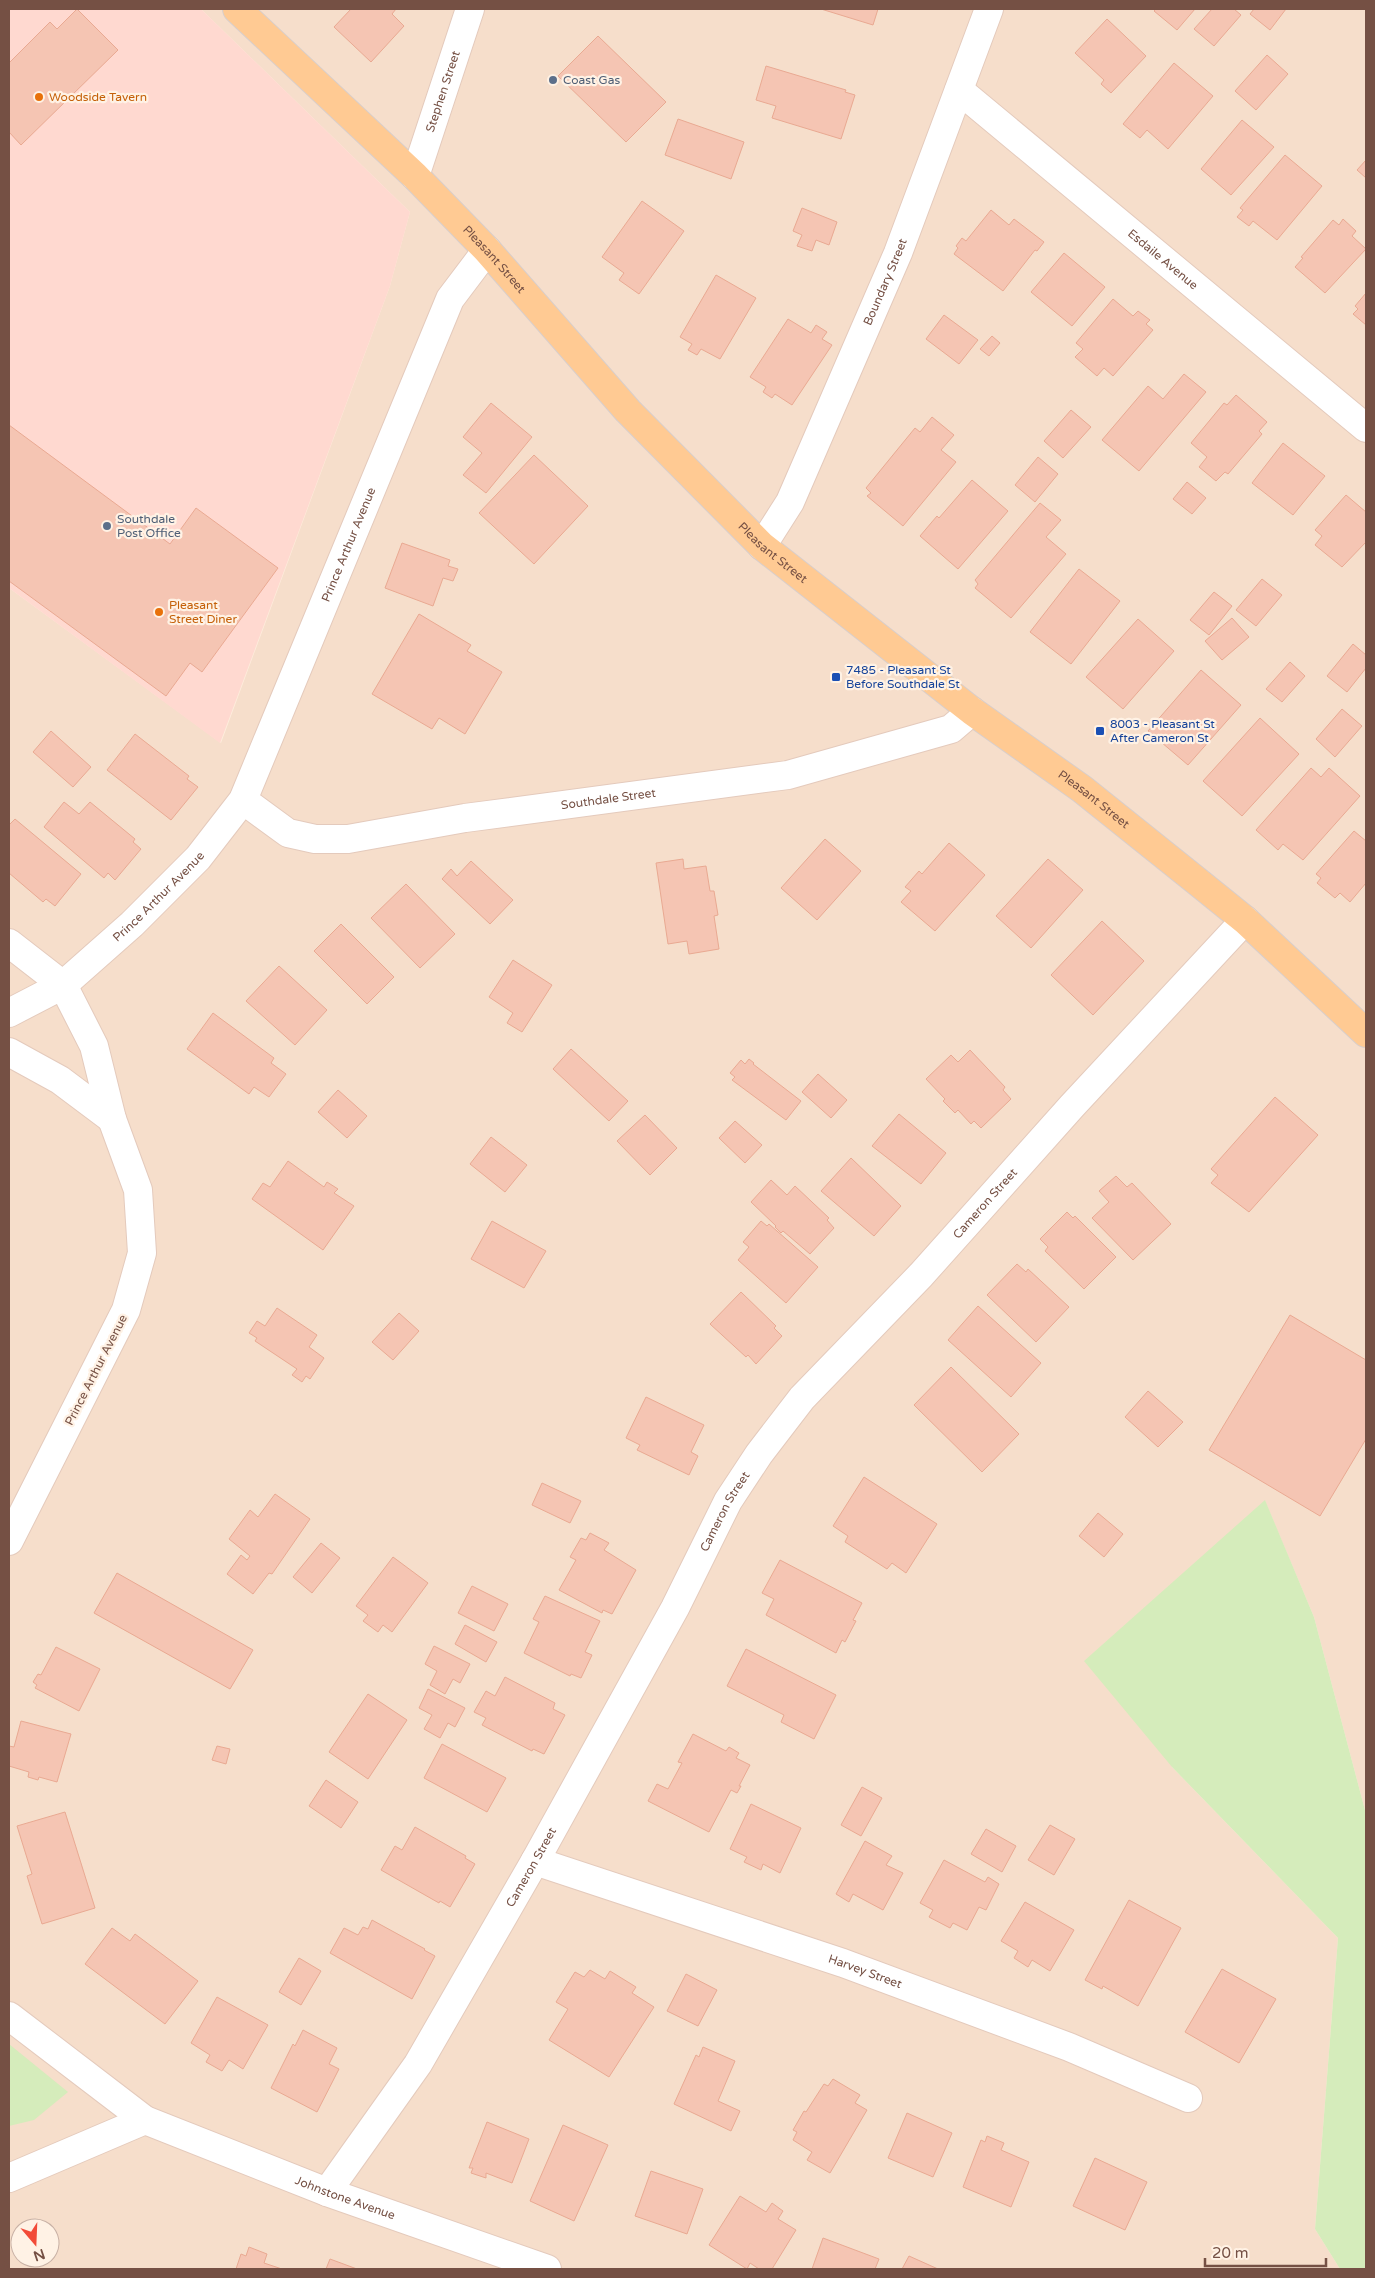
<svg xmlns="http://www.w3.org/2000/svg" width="1375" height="2278" font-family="'Varela Round',sans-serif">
<rect width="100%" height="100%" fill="#feeddd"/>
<path fill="#f6decb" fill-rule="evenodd" d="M201,9H1366V1814L1314,1617L1265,1501L1172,1767L1338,1938L1315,2229L1340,2269H9V588L221,743L390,286L410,212ZM20,2228H50V2258H20Z"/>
<polygon fill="#ffd9d0" points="9,9 201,9 410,212 390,286 220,743 9,588"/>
<g fill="#d5ecbb">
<polygon points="1265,1500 1314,1617 1366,1814 1366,2269 1340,2269 1315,2229 1338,1938 1172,1767 1084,1661"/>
<polygon points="9,2044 68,2092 34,2120 9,2126"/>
</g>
<g fill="#f5c5b3" stroke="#e9a992">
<polygon points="77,9 118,50 21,145 9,132 9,63 50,22 57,29"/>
<polygon points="351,9 396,9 392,14 404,26 371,62 334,27"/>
<polygon points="821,9 878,9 873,25"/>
<polygon points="1156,9 1195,9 1177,30 1154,11"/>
<polygon points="1212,9 1234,9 1241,15 1214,46 1194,29"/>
<polygon points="1254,9 1286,9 1270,30 1250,14"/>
<polygon points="1107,19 1146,56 1111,93 1101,84 1104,80 1075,53"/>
<polygon points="598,36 666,102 626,142 558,76"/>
<polygon points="1267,55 1288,74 1256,110 1235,91"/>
<polygon points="1174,63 1213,96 1168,149 1147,130 1140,138 1123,124"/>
<polygon points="766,66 846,90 845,92 855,95 841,139 772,118 776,106 756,100"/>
<polygon points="678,119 744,142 731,179 665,155"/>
<polygon points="1242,120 1274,147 1231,195 1201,169"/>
<polygon points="1285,155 1322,186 1277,240 1253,221 1249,226 1237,217 1243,210 1240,208"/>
<polygon points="1366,160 1366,178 1357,170"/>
<polygon points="642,201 684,231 639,294 619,280 624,273 602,257"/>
<polygon points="802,208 837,222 829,245 816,240 812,251 797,246 802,235 793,231"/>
<polygon points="991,210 1009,225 1014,219 1044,242 1037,251 1035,250 1003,291 954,254 958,248 956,246 962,238 966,241"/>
<polygon points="1343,219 1356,231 1352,236 1366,249 1325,293 1295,267 1303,258 1301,257 1333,220 1339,225"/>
<polygon points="1064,253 1105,287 1072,326 1031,292"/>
<polygon points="716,275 756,298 720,359 701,349 697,355 688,350 692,344 680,337"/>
<polygon points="1366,293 1366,325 1353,314 1358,309 1355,306"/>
<polygon points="1113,299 1133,316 1138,311 1150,320 1146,324 1153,330 1113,376 1104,368 1097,376 1075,357 1083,349 1076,343"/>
<polygon points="944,315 978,340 959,364 926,339"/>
<polygon points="788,319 811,333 816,325 827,332 822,339 832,345 792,405 775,394 772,398 763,392 766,387 750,377"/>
<polygon points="992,336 1000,343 989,356 980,349"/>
<polygon points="1184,374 1206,392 1139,471 1102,440 1148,386 1163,399"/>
<polygon points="1236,395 1267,422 1259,431 1262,434 1228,474 1225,472 1216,481 1199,467 1207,457 1191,443 1224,403 1227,405"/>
<polygon points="491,403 532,437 486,493 463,475 482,453 463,437"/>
<polygon points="1071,410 1091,427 1063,458 1044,441"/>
<polygon points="932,417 954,435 941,450 956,462 903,526 867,496 871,493 866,488 915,428 920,432"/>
<polygon points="9,425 170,544 196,508 278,568 202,672 190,663 166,696 9,581"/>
<polygon points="1283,443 1325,476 1293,515 1252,483"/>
<polygon points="534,455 588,506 534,564 479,513"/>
<polygon points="1038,457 1058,474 1035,502 1015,485"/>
<polygon points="972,480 1008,511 958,569 920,536 937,516 939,518"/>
<polygon points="1187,482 1206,498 1192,514 1173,499"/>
<polygon points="1346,495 1366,512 1366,542 1342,567 1315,545 1322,536 1315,530"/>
<polygon points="1040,503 1061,520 1046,537 1066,554 1011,618 975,588 978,584 975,580"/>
<polygon points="402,543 450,560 448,566 458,569 453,581 443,578 433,606 385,588"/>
<polygon points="1079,569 1120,601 1071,664 1030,632"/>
<polygon points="1262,579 1282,595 1256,626 1236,610"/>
<polygon points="1214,592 1232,606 1209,635 1190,620"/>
<polygon points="419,614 471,645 467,651 502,672 465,734 439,718 432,729 372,694"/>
<polygon points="1232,618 1249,637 1222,660 1205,641"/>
<polygon points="1138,619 1174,651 1123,709 1086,677"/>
<polygon points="1353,644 1366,655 1366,668 1347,692 1327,676"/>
<polygon points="1290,662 1305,676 1282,702 1266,689"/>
<polygon points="1201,670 1241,705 1188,765 1148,731"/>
<polygon points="1342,709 1362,726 1335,757 1316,739"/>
<polygon points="1260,718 1299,754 1242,816 1203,781"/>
<polygon points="51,731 91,767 73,787 33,752"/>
<polygon points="135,734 189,776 187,779 198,787 171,820 107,770"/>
<polygon points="1311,768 1321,777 1329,768 1360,796 1303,860 1283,844 1278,850 1256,830"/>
<polygon points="64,802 79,814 90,802 135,839 133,842 141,849 115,880 108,873 104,878 44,827"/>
<polygon points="15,819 81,874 55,906 46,899 43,902 9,873 9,825"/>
<polygon points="1354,831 1366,841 1366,883 1350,902 1340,893 1335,898 1317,883 1321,878 1316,874"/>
<polygon points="825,839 861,871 817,920 781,888"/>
<polygon points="949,843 985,875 935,931 901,902 911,891 905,887 919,871 922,874"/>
<polygon points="683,859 684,869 706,866 710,891 714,891 718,915 714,916 719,949 689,954 687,941 668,944 656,863"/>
<polygon points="1048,859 1083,890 1031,948 996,916"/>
<polygon points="471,861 513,900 490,924 442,879 451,869 457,876"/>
<polygon points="406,884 455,934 420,968 371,918"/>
<polygon points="1102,921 1144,961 1093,1015 1051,975"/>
<polygon points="341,924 394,977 367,1004 314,951"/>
<polygon points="513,960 552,985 522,1032 507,1023 513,1013 489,997"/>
<polygon points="279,966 327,1010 295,1045 246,1001"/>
<polygon points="213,1013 274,1058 271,1063 286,1074 269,1097 254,1087 249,1094 187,1049"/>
<polygon points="571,1049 628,1101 609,1121 553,1069"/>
<polygon points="970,1050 1005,1087 1003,1090 1011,1099 981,1128 974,1121 971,1124 958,1110 955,1113 943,1101 945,1099 926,1079 951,1055 958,1062"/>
<polygon points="749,1059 754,1063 753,1064 801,1101 786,1120 732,1080 735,1077 730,1073 741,1060 745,1064"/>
<polygon points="818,1074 847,1100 831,1118 802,1092"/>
<polygon points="338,1090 367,1116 347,1138 318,1112"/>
<polygon points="1275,1097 1318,1135 1249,1212 1211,1183 1218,1175 1211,1169"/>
<polygon points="899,1114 946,1153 921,1184 872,1146"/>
<polygon points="645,1115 677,1148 650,1175 617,1141"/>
<polygon points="735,1121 762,1145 745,1163 719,1138"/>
<polygon points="491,1137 527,1165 505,1192 470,1164"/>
<polygon points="851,1158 901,1206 874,1236 821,1191"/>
<polygon points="288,1161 324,1187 327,1182 338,1189 334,1193 354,1206 323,1250 252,1199 263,1183 270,1187"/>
<polygon points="1116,1176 1127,1187 1132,1183 1171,1224 1133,1260 1092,1218 1109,1202 1099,1191"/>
<polygon points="771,1180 787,1195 795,1186 829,1218 827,1220 834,1228 810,1254 783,1231 781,1233 775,1227 776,1226 751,1202"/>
<polygon points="1067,1212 1073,1218 1075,1216 1116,1257 1084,1289 1045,1251 1048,1247 1040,1239"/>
<polygon points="492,1221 546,1251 524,1288 471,1259"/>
<polygon points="761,1221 767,1226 769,1224 818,1267 786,1303 738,1260 749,1247 743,1242"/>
<polygon points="1017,1264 1026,1272 1028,1269 1069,1307 1036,1342 987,1295"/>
<polygon points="741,1292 776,1326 774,1328 782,1336 756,1364 748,1355 746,1357 710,1324"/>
<polygon points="978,1306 1041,1363 1011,1397 948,1340"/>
<polygon points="277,1308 317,1335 309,1347 324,1358 310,1379 306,1376 302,1382 292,1375 297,1369 255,1341 257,1338 249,1333 257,1321 265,1326"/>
<polygon points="399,1313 419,1331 393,1360 372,1342"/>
<polygon points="1290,1315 1366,1360 1366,1439 1320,1516 1209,1450"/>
<polygon points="951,1367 1019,1434 982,1472 914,1405"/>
<polygon points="1148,1391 1183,1422 1158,1447 1125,1417"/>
<polygon points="646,1397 704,1425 691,1452 698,1456 689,1475 637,1450 640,1445 626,1438"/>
<polygon points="864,1477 937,1524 906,1573 892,1563 887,1569 845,1542 848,1536 833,1526"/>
<polygon points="542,1483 581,1501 570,1523 532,1505"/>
<polygon points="275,1494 310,1519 272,1574 269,1573 253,1594 227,1574 241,1555 247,1560 250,1556 229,1539 250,1510 258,1517"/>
<polygon points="1098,1513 1123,1534 1104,1557 1079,1536"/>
<polygon points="590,1533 609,1543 604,1550 636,1570 612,1614 603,1610 602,1613 559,1590 576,1560 570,1557 581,1538 586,1540"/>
<polygon points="321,1543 340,1558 312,1593 293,1577"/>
<polygon points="393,1557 428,1583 392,1632 383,1625 378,1632 363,1621 368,1615 356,1606"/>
<polygon points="780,1560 862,1603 853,1620 856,1621 845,1642 842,1640 836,1653 766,1615 774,1599 762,1593"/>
<polygon points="117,1573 253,1650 230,1689 94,1613"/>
<polygon points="472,1586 508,1604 494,1631 458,1613"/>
<polygon points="545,1596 600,1621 585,1652 592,1655 581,1678 571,1674 570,1676 524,1653 539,1622 533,1619"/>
<polygon points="465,1625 497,1642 486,1662 455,1644"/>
<polygon points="434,1646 470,1664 460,1683 453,1679 445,1694 430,1685 437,1671 425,1664"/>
<polygon points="56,1647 100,1669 79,1711 35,1688 37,1685 33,1682 38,1674 41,1675"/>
<polygon points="746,1649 836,1695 814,1739 781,1722 784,1715 727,1686"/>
<polygon points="505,1677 555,1703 553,1709 565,1715 544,1754 533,1749 532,1751 482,1725 486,1718 474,1712 486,1691 495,1696"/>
<polygon points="428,1689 465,1708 455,1727 448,1723 440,1738 424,1729 432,1715 419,1708"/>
<polygon points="368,1694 407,1720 368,1779 329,1752"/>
<polygon points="21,1721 71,1734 57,1782 39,1777 38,1780 28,1777 29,1772 9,1766 9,1746 14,1747"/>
<polygon points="693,1734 726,1751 729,1747 739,1753 736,1758 750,1765 739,1786 741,1786 737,1793 731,1790 709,1832 648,1801 657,1784 668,1789 682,1763 678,1762"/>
<polygon points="442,1744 506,1778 487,1812 424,1778"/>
<polygon points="217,1746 230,1749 226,1764 212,1760"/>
<polygon points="326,1780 358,1802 341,1828 309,1806"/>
<polygon points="862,1787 882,1798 861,1836 841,1825"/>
<polygon points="751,1804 801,1828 780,1873 763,1864 761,1870 744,1862 747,1857 730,1849"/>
<polygon points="65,1812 95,1908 42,1924 27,1876 32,1874 17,1826"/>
<polygon points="1050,1825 1075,1839 1054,1875 1028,1860"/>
<polygon points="415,1827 466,1856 465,1858 475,1864 450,1907 440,1901 439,1903 381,1870 395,1846 402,1850"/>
<polygon points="986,1829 1016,1846 1002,1872 971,1854"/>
<polygon points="865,1841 892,1856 886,1865 903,1873 883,1910 853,1894 849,1902 836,1894"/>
<polygon points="944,1860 985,1882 988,1877 999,1884 986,1910 979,1907 967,1930 953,1923 950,1928 929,1917 933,1910 920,1903"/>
<polygon points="1129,1900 1181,1928 1138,2006 1103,1986 1102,1989 1085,1980"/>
<polygon points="1025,1902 1074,1930 1050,1971 1032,1960 1028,1967 1014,1958 1018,1951 1001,1941"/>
<polygon points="372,1920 425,1949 424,1950 435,1956 412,1999 330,1953 344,1928 358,1935 363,1927 368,1929"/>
<polygon points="112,1928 130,1941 135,1934 198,1981 165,2024 85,1964"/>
<polygon points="299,1958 321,1971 301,2005 279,1992"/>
<polygon points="1222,1969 1276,1999 1239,2063 1185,2032"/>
<polygon points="590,1970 605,1979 610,1971 636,1987 632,1993 654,2007 609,2077 549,2040 568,2009 556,2002 575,1972 584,1977"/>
<polygon points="686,1974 717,1990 698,2026 667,2011"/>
<polygon points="217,1997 268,2025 243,2069 229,2060 222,2071 206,2062 210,2055 191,2043"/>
<polygon points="303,2030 337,2048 329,2064 339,2069 317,2112 271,2088 293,2044 295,2046"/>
<polygon points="703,2047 735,2061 718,2101 740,2111 731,2131 674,2104 696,2055 699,2057"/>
<polygon points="833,2079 860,2095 855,2103 867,2110 830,2173 807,2160 812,2152 793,2140 797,2132 793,2130 804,2111 806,2112 824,2084 828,2086"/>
<polygon points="907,2113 952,2133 933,2177 888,2158"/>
<polygon points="487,2122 529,2139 512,2183 486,2173 486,2178 471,2173 473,2168 469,2168"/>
<polygon points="563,2125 608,2145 574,2221 530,2201"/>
<polygon points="987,2136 1004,2143 1001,2150 1029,2162 1011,2207 963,2187 981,2140 985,2142"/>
<polygon points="1095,2158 1147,2182 1125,2230 1073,2206"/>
<polygon points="651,2171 703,2189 687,2234 635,2216"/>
<polygon points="740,2196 766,2212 772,2203 783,2211 778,2219 796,2230 772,2269 759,2269 750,2263 747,2269 709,2245"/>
<polygon points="823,2238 879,2259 875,2269 812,2269"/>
<polygon points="249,2247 267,2254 264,2263 282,2269 236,2269 241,2254 246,2256"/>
<polygon points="909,2256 938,2269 902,2269"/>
<polygon points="330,2259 357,2269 326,2269"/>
</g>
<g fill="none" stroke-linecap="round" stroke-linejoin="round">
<g stroke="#e4cabc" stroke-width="30">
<g id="minor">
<path id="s1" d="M959,90L1366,428"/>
<path id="s2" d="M415,176L470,9"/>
<path id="s3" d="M762,546L790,502L898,253L989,9"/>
<path id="s4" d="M243,800L288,833L315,839H348L465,818L788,775L951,729L972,711"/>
<polyline points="9,943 63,985 94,1046 112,1119 138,1190 142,1253 126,1310 9,1541"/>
<path id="s5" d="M9,1013L63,985L132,924L198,858L243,800L450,299L487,250"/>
<polyline points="9,1052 60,1080 112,1119"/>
<path id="s6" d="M535,1861L843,1963L1069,2047L1188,2098"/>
<path id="s7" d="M9,2016L145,2120L327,2192L547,2269"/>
<polyline points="9,2178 145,2120"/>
<path id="s8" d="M327,2192L418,2064L535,1861L675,1608L728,1501L759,1454L802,1398L921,1275L1072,1106L1245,920"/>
</g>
</g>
<g stroke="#d8cecb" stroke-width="30">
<g id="major">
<path id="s9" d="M237,9L415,176L487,250L628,411L762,546L972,711L1082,789L1198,882L1245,920L1366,1033"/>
</g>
</g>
<use href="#minor" stroke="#fff" stroke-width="28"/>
<use href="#major" stroke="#ffca93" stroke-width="28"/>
</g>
<g fill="#5c6f8a" stroke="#fff2e5" stroke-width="2">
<circle cx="553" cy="80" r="5"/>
<circle cx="107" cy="526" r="5"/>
</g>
<g fill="#e8710a" stroke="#fff2e5" stroke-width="2">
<circle cx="39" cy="97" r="5"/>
<circle cx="159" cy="612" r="5"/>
</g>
<g fill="#1a4fb4" stroke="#fff2e5" stroke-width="2">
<rect x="831" y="672" width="10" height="10" rx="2.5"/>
<rect x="1095" y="726" width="10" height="10" rx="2.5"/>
</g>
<g text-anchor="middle" stroke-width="4.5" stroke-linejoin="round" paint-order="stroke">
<g font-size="12" fill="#4e5e75" stroke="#fff2e5" text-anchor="start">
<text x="563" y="84">Coast Gas</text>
<text x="117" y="523">Southdale<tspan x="117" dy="14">Post Office</tspan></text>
</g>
<g font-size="12" fill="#755044" stroke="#fff2e5">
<text dy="4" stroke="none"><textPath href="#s2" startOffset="89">Stephen Street</textPath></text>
<text dy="4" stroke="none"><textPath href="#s9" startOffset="359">Pleasant Street</textPath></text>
<text dy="4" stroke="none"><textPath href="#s1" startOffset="265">Esdaile Avenue</textPath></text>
<text dy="4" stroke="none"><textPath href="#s3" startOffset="292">Boundary Street</textPath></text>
<text dy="4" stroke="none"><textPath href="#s5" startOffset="596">Prince Arthur Avenue</textPath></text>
<text dy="4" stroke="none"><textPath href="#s9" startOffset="764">Pleasant Street</textPath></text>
<text dy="4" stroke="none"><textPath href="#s4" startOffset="380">Southdale Street</textPath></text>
<text dy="4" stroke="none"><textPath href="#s9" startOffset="1169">Pleasant Street</textPath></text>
<text dy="4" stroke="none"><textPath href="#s5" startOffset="191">Prince Arthur Avenue</textPath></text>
<text dy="4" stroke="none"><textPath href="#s8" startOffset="1194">Cameron Street</textPath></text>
<text transform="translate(96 1370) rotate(-63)" y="4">Prince Arthur Avenue</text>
<text dy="4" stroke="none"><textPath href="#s8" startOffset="789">Cameron Street</textPath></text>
<text dy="4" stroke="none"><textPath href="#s8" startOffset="384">Cameron Street</textPath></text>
<text dy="4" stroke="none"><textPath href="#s6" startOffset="348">Harvey Street</textPath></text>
<text dy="4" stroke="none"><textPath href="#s7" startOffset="386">Johnstone Avenue</textPath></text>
</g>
<g font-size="12" fill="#c56008" stroke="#fff2e5" text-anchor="start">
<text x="49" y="101">Woodside Tavern</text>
<text x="169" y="609">Pleasant<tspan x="169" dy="14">Street Diner</tspan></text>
</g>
<g font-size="12" fill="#164399" stroke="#fff2e5" text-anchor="start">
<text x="846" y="674">7485 - Pleasant St<tspan x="846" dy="14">Before Southdale St</tspan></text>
<text x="1110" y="728">8003 - Pleasant St<tspan x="1110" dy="14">After Cameron St</tspan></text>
</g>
</g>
<rect width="1375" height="2278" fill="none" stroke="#755044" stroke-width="20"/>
<g transform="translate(35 2243) rotate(161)"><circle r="24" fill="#fff2e5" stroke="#c8b1a5"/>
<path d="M0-4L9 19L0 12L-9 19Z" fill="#f24b38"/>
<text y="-8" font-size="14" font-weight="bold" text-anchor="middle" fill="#755044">N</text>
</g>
<path d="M1205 2258v8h121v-8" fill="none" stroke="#755044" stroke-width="2.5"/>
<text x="1212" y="2258" font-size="15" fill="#755044" stroke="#fff2e5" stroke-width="4" paint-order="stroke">20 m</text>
</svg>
